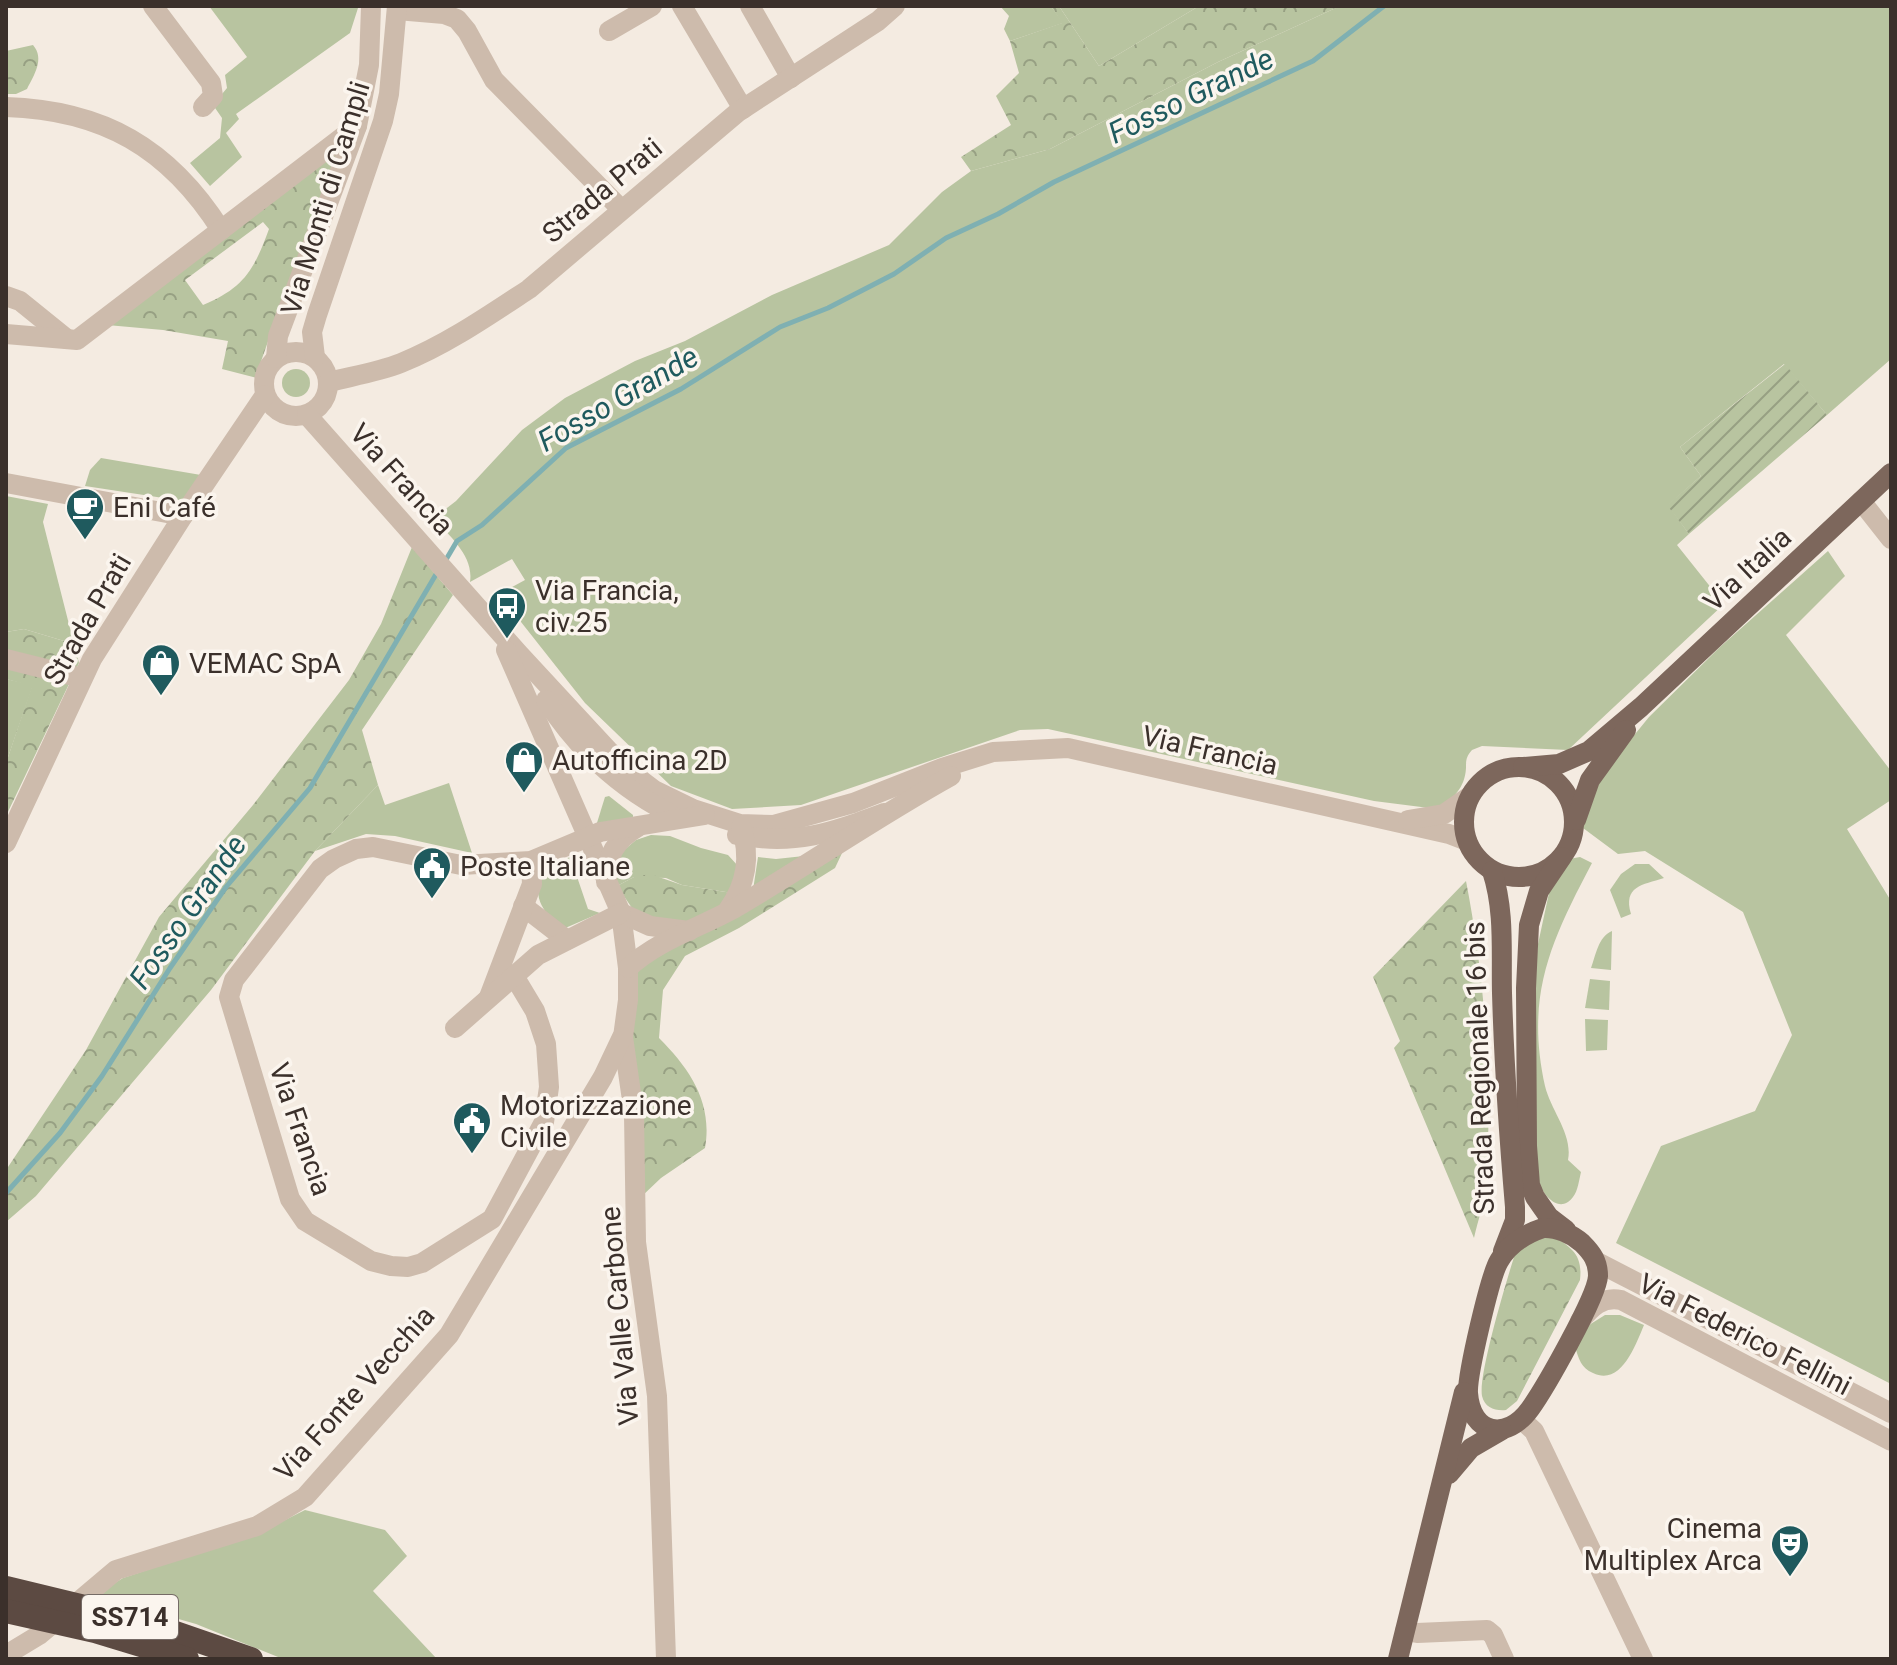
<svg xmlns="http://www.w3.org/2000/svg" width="1897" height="1665" font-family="Roboto,sans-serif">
<defs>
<pattern id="forest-crowns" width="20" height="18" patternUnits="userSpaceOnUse" patternTransform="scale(2)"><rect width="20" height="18" fill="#b8c4a0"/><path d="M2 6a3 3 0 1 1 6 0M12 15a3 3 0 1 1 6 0" fill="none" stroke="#97a083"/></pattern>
<pattern id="garden-furrows" width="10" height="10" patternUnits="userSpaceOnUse" patternTransform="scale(2)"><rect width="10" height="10" fill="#b8c4a0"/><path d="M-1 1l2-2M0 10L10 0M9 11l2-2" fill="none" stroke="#97a083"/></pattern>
</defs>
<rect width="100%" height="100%" fill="#f4ebe1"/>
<g fill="#b8c4a0">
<polygon points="209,6 358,8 350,33 236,114 239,119 226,133 242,157 210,186 190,163 220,138 222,118 213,105 227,88 225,75 247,57"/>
<polygon points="1000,6 1051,6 1063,23 1010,41 1004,29 1009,16"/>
<polygon points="1059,6 1199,6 1099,66"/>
<path d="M1340,6H1891V359L1827,415L1784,364L1680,447L1701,476L1668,505L1689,534L1677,545L1724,604L1568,750L1482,746L1472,750C1466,757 1466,760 1466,768C1465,788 1453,799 1437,809L1374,801L1048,729L1020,730L801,805L732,809L671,786L585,703L499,594L525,580L512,559L470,582C474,556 450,537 434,518L456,501L522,430L565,398L635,361L685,341L772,295L889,245L942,192L971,171L1050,149L1218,62Z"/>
<circle cx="296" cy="383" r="14"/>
<polygon points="101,458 201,475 183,501 85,486 90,470"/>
<polygon points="6,496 48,504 43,522 74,644 24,629 6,632"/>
<polygon points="1828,551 1845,576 1786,635 1891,771 1891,800 1847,829 1891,901 1891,1384 1616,1243 1661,1146 1755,1111 1792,1035 1743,912 1645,851 1618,854 1583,828 1588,803 1605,771 1649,717 1720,647"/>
<polygon points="6,679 33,685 6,763"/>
<polygon points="449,783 472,853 395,836 366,834 315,851 378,785 385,805"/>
<polygon points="609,796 633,815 633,818 596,826 605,797"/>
<polygon points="651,835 670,836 701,848 728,855 738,866 732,893 682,885 666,878 634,877 617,886 617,856 636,840"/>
<path d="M578,854L580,859L573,865L588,909L600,913L563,929C541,911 530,895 545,867Z"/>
<polygon points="804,856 753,890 758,857 776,859"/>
<path d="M1580,857L1592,863C1551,941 1525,995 1545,1086C1551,1111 1573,1134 1568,1160L1581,1172C1579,1180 1578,1191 1573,1197C1559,1216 1541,1193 1537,1178L1533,983L1538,944L1552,879L1569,859Z"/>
<path d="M1635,864H1649L1664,878C1642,885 1623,886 1631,914L1621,918L1610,890L1621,874Z"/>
<path d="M1612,931L1611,970L1591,968C1596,955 1598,937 1612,931Z"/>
<polygon points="1590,979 1610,981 1609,1010 1585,1008"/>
<polygon points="1585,1019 1608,1020 1607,1050 1586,1051"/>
<path d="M1605,1315H1620L1644,1325C1636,1344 1621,1387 1593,1373C1581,1368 1579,1359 1575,1347L1589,1325Z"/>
<polygon points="305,1510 385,1530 407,1556 373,1591 437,1659 283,1659 196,1624 95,1595 123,1578 259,1533"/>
</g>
<g fill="url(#forest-crowns)" fill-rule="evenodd">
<polygon points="1051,6 1059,6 1099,66 1199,6 1340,6 1218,62 1050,149 971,171 961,157 1011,125 996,96 1019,73 1010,41 1062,23"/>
<path d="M33,45C45,59 34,75 27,89L16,94H6V51Z"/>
<path d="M346,146L272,330L258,370L261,379L222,369L228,341L163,330L107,325ZM263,222L269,229C254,270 244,288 203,305L185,280Z"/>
<polygon points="412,547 453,595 362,730 378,785 315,851 211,990 36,1196 6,1222 6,1170 86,1050 159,917 253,805 349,680 381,624"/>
<polygon points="24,629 74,644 79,663 6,816 6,763 32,686 6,679 6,632"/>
<path d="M843,851L835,868L739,928L685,956L663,990L659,1038C690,1069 713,1103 705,1148L661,1178L641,1197L629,1037L628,968Z"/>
<polygon points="650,874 682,885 732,893 725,903 690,924 652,919 632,908 617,886 634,877"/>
<path d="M1466,881C1485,979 1493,1084 1486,1183C1485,1201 1478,1220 1474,1238L1394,1048L1400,1041L1373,977Z"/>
<path d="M1551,1235C1571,1247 1583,1254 1580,1280L1517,1401L1506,1410C1495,1411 1485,1408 1482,1396C1478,1375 1507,1279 1515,1254L1520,1246Z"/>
</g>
<polygon fill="url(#garden-furrows)" points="1785,364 1827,415 1689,534 1667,505 1701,476 1680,447"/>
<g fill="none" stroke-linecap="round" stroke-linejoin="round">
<g stroke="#7fb0b2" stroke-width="5">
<polyline points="444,563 457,541 482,525 566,448 681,389 780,327 828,308 894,274 946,238 998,214 1054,182 1313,61 1384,6"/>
<polyline points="6,1193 60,1133 102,1076 170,968 226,887 310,788 438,571"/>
</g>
<g stroke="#cdbbac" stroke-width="20">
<polyline points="153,6 211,83 213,96 203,107"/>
<polyline points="682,6 743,109"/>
<polyline points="750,6 791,78"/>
<polyline points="397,10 444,14 457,19 467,31 494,80 621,209"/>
<polyline points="609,31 652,6"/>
<path d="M6,107C103,110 169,148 221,230"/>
<polyline points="6,296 20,301 67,339"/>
<polyline points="6,334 77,340 357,126"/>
<circle cx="296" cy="384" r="32"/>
<polyline points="315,357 312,332 317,315 383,121 389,94 397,6"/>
<polyline points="276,358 278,336 357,126 369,65 371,6"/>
<path d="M329,382C353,376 378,372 401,363C446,345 488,316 529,289L738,112L878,21L895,6"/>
<polyline points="307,415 519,654 608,750 629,771 654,790 693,809 740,824 774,825 853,803 942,768 993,752 1068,748 1449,834 1467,841"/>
<polyline points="6,483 183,516"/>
<polyline points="1861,501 1891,539"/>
<polyline points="506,650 621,913 628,968 628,1000 623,1037 634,1114 636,1242 657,1396 666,1659"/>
<polyline points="6,659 82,678"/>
<path d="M546,700C577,748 619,787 669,813"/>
<polyline points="1408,820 1444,814 1470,796"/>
<path d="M737,835C795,846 830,833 884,813"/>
<polyline points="6,843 92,659 183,516 265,395"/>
<path d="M606,882C606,855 616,840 638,827"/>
<polyline points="523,906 567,940"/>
<path d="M728,910C746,885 751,856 741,827"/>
<polyline points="621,913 650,926 689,931"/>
<path d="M628,968C658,940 699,928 735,908C808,865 877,817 951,776"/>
<polyline points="514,976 535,1011 546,1044 549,1087 544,1122 492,1219 422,1263 408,1267 391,1266 371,1261 305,1221 290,1199 229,997 234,980 320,869 334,859 356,849 373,847 461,865 531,861 600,832 705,815"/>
<polyline points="489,997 532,884 531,861"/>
<polyline points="455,1028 538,955 621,913"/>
<polyline points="1597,1262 1891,1413"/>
<path d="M1580,1321C1591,1308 1602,1296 1621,1300L1891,1441"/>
<polyline points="1522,1420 1534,1431 1643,1659"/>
<polyline points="1405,1631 1417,1633 1487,1630 1493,1635 1504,1659"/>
<polyline points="6,1655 39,1635 116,1570 257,1526 305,1497 449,1335 603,1077 622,1037"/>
</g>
<g stroke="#7d675c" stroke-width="20">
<circle cx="1519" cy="822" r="55"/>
<polyline points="1523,767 1559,764 1589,751 1641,707 1891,473"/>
<polyline points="1576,820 1590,780 1626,730"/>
<polyline points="1562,857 1539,891 1529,925 1526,988 1527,1146 1530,1185 1535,1197 1549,1217 1566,1230"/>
<path d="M1492,871C1505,911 1501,951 1502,993C1504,1064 1509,1136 1515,1207V1220L1503,1251"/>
<path d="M1543,1228C1556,1227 1572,1234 1582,1243C1592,1253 1598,1261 1598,1276C1597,1297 1545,1388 1530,1409C1507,1441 1471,1435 1468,1393C1467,1375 1490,1276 1499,1261C1509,1244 1525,1234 1543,1228Z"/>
<polyline points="1449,1474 1471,1448 1502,1430"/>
<polyline points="1398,1659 1464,1392"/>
</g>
<g stroke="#5c4a42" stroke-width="24">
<polyline points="6,1588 138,1620 251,1659"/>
<polyline points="6,1611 95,1631 187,1659"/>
</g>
</g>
<defs>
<g id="cafe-pin" transform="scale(2)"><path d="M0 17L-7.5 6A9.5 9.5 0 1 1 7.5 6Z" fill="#1f5a5e" stroke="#fbf5ee"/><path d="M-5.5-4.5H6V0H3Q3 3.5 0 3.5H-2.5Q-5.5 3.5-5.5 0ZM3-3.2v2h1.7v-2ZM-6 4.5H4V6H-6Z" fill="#fff"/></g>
<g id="bus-pin" transform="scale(2)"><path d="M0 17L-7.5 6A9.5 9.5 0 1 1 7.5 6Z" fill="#1f5a5e" stroke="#fbf5ee"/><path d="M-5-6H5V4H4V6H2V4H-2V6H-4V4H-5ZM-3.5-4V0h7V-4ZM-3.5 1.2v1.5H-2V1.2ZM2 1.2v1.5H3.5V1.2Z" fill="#fff"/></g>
<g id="shop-pin" transform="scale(2)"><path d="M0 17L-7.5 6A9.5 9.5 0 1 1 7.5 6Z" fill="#1f5a5e" stroke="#fbf5ee"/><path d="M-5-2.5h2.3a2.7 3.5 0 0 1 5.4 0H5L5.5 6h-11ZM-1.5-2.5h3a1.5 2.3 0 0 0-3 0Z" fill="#fff"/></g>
<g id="civic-pin" transform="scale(2)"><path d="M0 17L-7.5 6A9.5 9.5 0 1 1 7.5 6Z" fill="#1f5a5e" stroke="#fbf5ee"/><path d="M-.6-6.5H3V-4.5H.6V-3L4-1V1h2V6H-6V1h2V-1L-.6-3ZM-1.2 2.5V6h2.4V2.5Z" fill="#fff"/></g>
<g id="theatre-pin" transform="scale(2)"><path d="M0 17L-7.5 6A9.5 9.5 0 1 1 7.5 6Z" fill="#1f5a5e" stroke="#fbf5ee"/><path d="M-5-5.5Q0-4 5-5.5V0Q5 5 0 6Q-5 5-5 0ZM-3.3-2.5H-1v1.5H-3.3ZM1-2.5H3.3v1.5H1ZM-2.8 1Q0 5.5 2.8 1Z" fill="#fff"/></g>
</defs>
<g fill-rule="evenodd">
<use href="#cafe-pin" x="85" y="507"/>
<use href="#bus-pin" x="507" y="606"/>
<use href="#shop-pin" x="161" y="663"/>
<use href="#shop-pin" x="524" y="760"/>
<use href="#civic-pin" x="432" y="866"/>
<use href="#civic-pin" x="472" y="1121"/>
<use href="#theatre-pin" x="1790" y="1544"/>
</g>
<g text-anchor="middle" stroke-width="7" stroke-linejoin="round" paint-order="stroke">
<rect fill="#fbf5ee" stroke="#756b66" stroke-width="2" x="82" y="1595" width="96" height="44" rx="6"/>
<g font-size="26" font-weight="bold" fill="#3b302b">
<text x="130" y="1626">SS714</text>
</g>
<g font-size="28" fill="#3b302b" stroke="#fbf5ee">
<text transform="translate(602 190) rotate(-40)" y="10">Strada Prati</text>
<text transform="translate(325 198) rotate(-73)" y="10">Via Monti di Campli</text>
<text transform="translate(402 479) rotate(48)" y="10">Via Francia</text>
<text transform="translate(1747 569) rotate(-43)" y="10">Via Italia</text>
<text transform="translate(87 619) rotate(-60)" y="10">Strada Prati</text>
<text transform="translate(1210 750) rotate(13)" y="10">Via Francia</text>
<text transform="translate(1479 1068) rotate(-92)" y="10">Strada Regionale 16 bis</text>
<text transform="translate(301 1129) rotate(71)" y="10">Via Francia</text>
<text transform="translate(619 1316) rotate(-95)" y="10">Via Valle Carbone</text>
<text transform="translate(1745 1334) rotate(27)" y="10">Via Federico Fellini</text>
<text transform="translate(354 1393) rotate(-48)" y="10">Via Fonte Vecchia</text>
</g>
<g font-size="28" fill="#3b302b" stroke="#fbf5ee" text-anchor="start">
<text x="113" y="517">Eni Café</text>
<text x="535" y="600">Via Francia,<tspan x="535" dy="32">civ.25</tspan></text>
<text x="189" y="673">VEMAC SpA</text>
<text x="552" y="770">Autofficina 2D</text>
<text x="460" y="876">Poste Italiane</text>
<text x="500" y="1115">Motorizzazione<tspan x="500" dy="32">Civile</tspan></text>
<text x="1762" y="1538" text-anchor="end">Cinema<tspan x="1762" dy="32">Multiplex Arca</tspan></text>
</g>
<g font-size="30" font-style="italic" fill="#1f5a5e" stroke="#fbf5ee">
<text transform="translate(1191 96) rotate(-26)" y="10">Fosso Grande</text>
<text transform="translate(618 399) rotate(-30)" y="10">Fosso Grande</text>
<text transform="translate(188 912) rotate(-55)" y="10">Fosso Grande</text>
</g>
</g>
<rect width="1897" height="1665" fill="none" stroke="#3b302b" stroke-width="16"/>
</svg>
